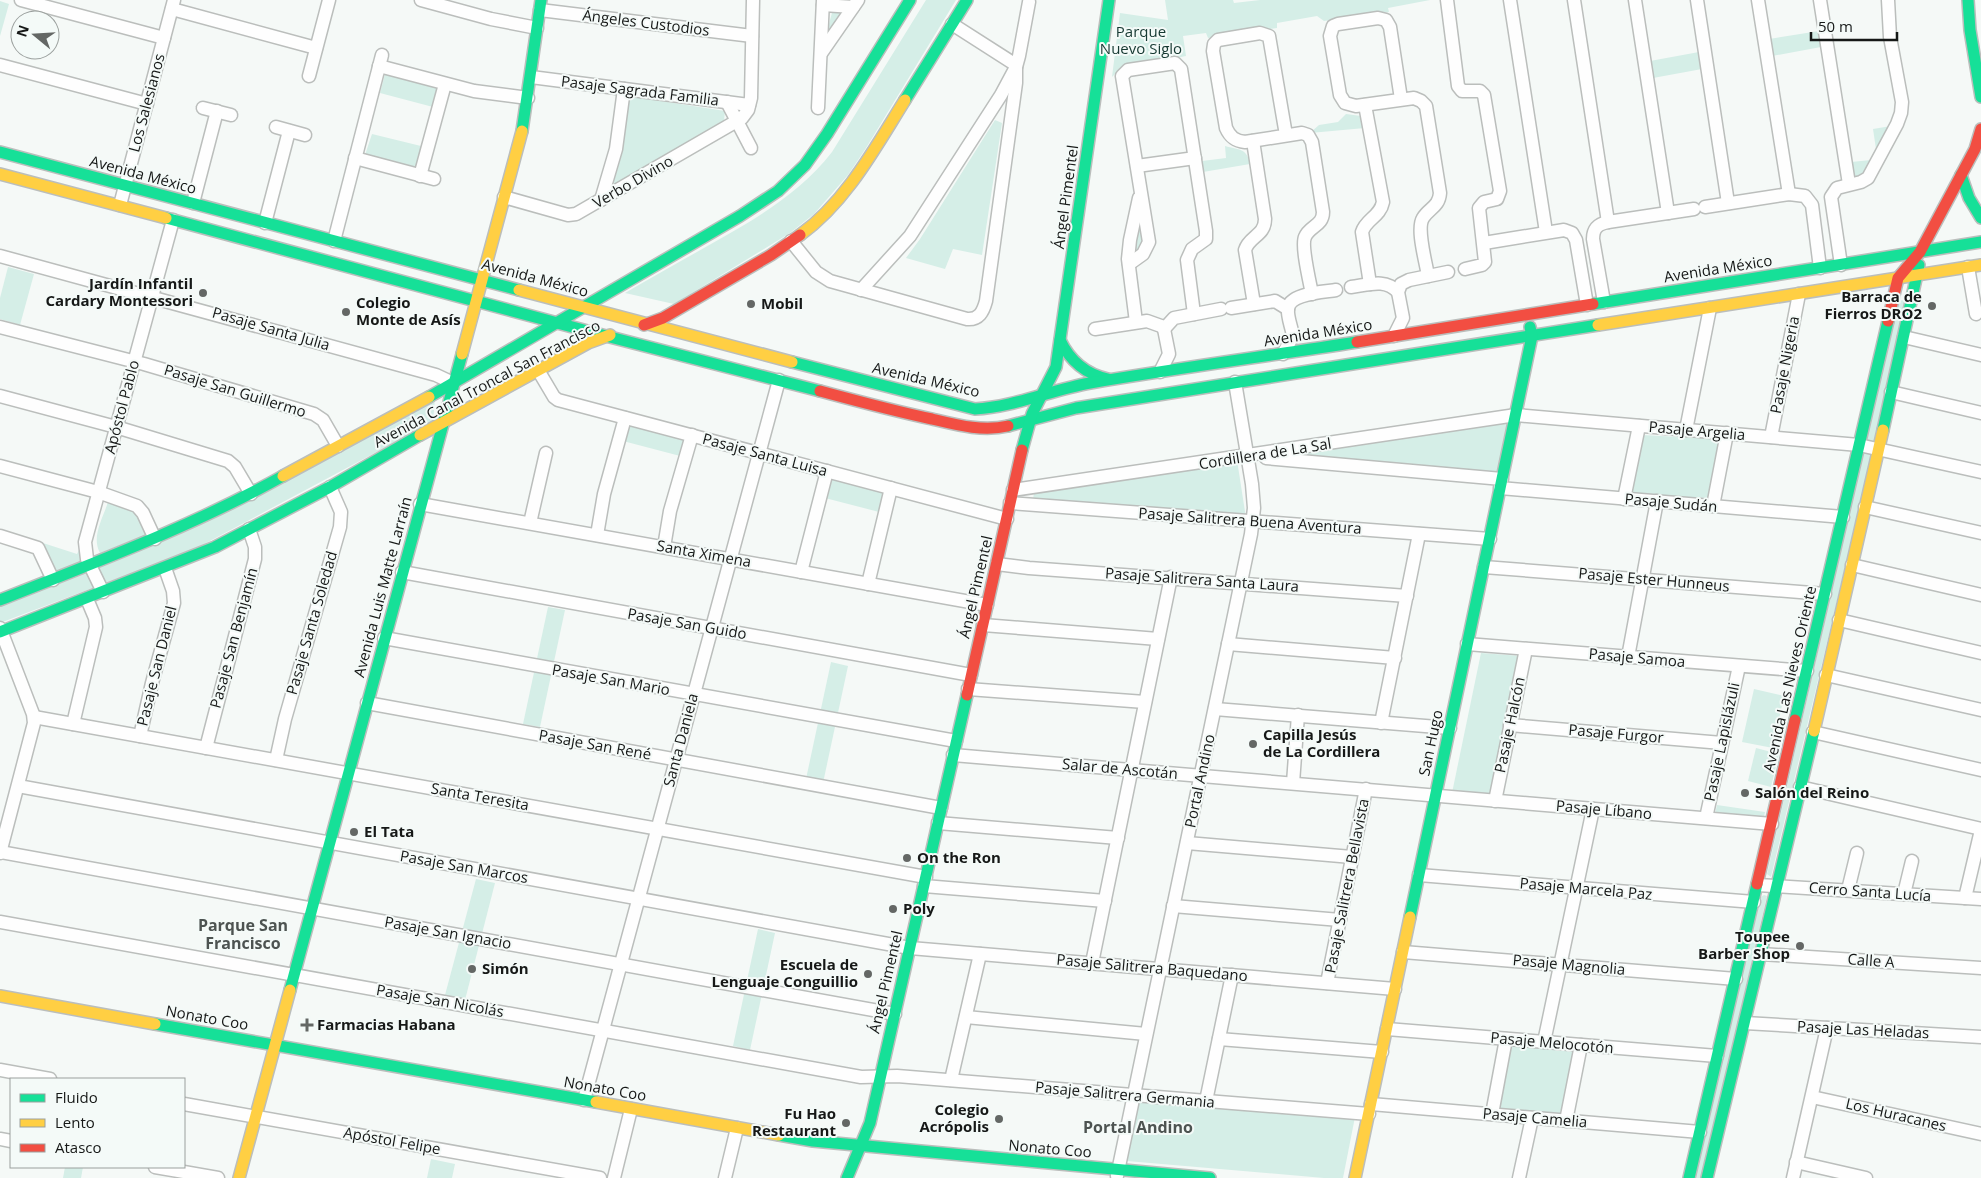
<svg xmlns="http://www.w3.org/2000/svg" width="1981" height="1178" font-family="'Open Sans',sans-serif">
<rect width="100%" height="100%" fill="#f5f9f7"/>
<g fill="#d5eee7">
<path d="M926,0H956L866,148L848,175L814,214L790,233L674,304L625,293C654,276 683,260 711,244C757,218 799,194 832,152Z"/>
<polygon points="1165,0 1233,0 1234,3 1260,0 1430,0 1388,8 1389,12 1324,21 1317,16 1277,23 1277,28 1208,38 1206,33 1183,36 1186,56 1120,69 1112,77 1120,13 1168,20"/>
<polygon points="0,1 9,4 0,36"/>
<polygon points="833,9 846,13 829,36 829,24"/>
<polygon points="1819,31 1821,47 1772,56 1769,39"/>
<polygon points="1699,52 1702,69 1653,78 1650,61"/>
<polygon points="385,74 438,88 433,107 380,93"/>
<polygon points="629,96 725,111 724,121 611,186 622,151"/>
<polygon points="1346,114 1361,116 1365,128 1310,133 1319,125 1338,122"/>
<polygon points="995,120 1002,123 982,255 953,249 945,269 906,258 920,239"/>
<polygon points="1891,126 1876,149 1873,129"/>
<polygon points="372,134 425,147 420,170 365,155"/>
<path d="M1225,146C1239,150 1247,148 1250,164L1203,172L1202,161L1226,158Z"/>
<polygon points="1871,160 1862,178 1853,179 1851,162"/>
<polygon points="1140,207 1146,239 1132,259"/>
<polygon points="8,267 34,274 20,325 0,319 0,298"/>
<polygon points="1905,300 1874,444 1865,442 1897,301"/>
<polygon points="435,398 433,422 193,550 0,623 0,607"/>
<polygon points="1510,419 1498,472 1286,455"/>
<polygon points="628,424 686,437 684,457 623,441"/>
<polygon points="1642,435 1720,439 1708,498 1632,495"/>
<polygon points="1864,449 1873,450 1771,877 1767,874"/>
<polygon points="1237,460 1246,518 1033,499 1034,493"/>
<polygon points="831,477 886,488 883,513 825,498"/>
<path d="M108,502L140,512L151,533L100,553C91,537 103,518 108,502Z"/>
<polygon points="43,543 77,554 80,548 84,561 55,571"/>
<polygon points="548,607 565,610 540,727 523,724"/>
<polygon points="1481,653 1521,656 1492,797 1452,793"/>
<polygon points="831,662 848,666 823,783 806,779"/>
<polygon points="1754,689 1784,696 1773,748 1742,742"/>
<polygon points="1756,748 1779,754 1771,787 1748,781"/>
<polygon points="1717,805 1765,812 1763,822 1714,818"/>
<polygon points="476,879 495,883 465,1000 445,995"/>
<polygon points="1764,895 1767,896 1702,1178 1694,1178 1761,897"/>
<polygon points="758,929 775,933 750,1050 733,1046"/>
<polygon points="1514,1043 1572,1048 1576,1052 1563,1112 1558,1115 1497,1110 1509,1047"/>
<polygon points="1139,1101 1355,1117 1343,1178 1324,1178 1127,1161"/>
<polygon points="431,1159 455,1164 452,1178 427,1178"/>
<polygon points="65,1167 83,1167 81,1178 63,1178"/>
</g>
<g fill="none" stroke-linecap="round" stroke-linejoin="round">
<g stroke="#bbbebc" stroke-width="15">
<g id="street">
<polyline points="21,0 164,38"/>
<polyline points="421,0 491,19 537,28"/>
<polyline points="1447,0 1458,86 1462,91 1480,91 1484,95 1500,191 1497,199 1484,202 1479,208 1485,262 1482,265 1465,269"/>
<polyline points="1510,0 1546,232"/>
<polyline points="1574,0 1608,222"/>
<polyline points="1635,0 1668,213"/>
<polyline points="1697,0 1728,203"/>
<polyline points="1758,0 1789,194"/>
<polyline points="1820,0 1849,184"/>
<polyline points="823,5 853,7"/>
<polyline points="172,9 316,48"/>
<polyline points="540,10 752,36"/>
<polyline points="952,24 1016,65"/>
<polyline points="822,52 858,0"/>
<polyline points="0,65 147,104"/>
<polyline points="379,66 474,91 528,98"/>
<polyline points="309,76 329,0"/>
<polyline points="531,77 749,105"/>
<path d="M1401,99L1390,27L1386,20L1378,18L1338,24L1333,26L1330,36L1340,95L1345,103L1356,106L1414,98L1421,101L1426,106L1440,193C1439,207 1429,208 1423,218C1416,229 1426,262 1428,276"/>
<polyline points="727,102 751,148"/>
<path d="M1365,105L1383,202C1380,217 1366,219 1362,232L1370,284"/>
<polyline points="203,108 231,115"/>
<polyline points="818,108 823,0"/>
<polyline points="276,127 305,135"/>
<path d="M1286,135L1269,36L1260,33L1218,40L1214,44L1213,51L1226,128C1230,137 1235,141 1245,142L1302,133L1308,135L1312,142L1323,212C1323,226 1309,226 1305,237C1301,246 1310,283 1312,294"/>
<path d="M1253,141L1265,219C1265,236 1249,236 1245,250L1254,304"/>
<polyline points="355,158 434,179"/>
<polyline points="1137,166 1195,158"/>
<polyline points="420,176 445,84"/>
<polyline points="504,197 568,215 576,214 742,118 748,110 751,98 753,0"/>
<polyline points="601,200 616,149 624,89"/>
<polyline points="193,203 217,111"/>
<polyline points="120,205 174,0"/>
<polyline points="1705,207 1789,194 1805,196 1812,205 1820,268"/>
<polyline points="265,223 289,131"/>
<polyline points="334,241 382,55"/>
<path d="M791,241L816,272L830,281L967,319C979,320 983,312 986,301L1016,83V67"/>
<polyline points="1484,243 1564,230 1572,233 1576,240 1587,305"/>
<polyline points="0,256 436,375 453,383"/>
<polyline points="1129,264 1143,254 1149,242 1122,76 1128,70 1175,63 1181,69 1206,231 1206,239 1192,249 1187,260 1194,314"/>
<polyline points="1841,265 1831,197 1837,188 1861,182 1868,178 1897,124 1901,113 1902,102 1890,37 1888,0"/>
<polyline points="1968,267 1976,314"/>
<path d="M1351,287C1368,285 1385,278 1398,292"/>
<polyline points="861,290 910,236 1001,95 1016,67 1019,56 1029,2"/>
<path d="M1604,302L1593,239C1593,228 1598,224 1608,222L1694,209"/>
<polyline points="1231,308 1275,301 1288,309"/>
<polyline points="1136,322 1128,259 1130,240 1139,198"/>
<polyline points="0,327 144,364 314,414 323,420 338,446"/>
<polyline points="1095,329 1147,321 1161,326 1164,329 1169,354 1160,372"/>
<polyline points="1164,329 1174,318 1221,309"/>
<polyline points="1394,336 1403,318 1398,292 1401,284 1409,280 1448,272"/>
<polyline points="1904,337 1981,355"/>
<path d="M1283,354L1293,336C1292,328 1287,317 1288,309C1289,293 1324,292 1336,290"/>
<polyline points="538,370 554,397 558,400 1007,519"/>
<polyline points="1891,392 1981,413"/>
<polyline points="0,396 116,427 228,461 235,467 251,494"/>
<polyline points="1686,430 1710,308"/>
<polyline points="1771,437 1799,294"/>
<polyline points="1266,458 1502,479"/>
<polyline points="0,466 98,492 137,506 143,513 155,539"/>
<polyline points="1500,488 1843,517"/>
<polyline points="1013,490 1516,415 1859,445 1981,472"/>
<polyline points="1624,499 1639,426"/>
<polyline points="1010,503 1490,539"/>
<polyline points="420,504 987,605"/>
<polyline points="1713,506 1727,433"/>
<polyline points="1865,507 1981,533"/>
<polyline points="530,523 546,453"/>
<polyline points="597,535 604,494 625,418"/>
<polyline points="0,536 38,548 53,580"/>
<polyline points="664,547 670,511 692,435"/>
<polyline points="997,564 1029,568 1407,596"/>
<polyline points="1852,565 1981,595"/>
<polyline points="1484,567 1825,594"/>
<polyline points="402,572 971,675"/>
<polyline points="801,572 827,471"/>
<polyline points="868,584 891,488"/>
<polyline points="103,592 87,559 85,542 173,220"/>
<polyline points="1839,620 1981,653"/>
<polyline points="983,625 1158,639"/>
<polyline points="0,628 33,714 34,723 0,853"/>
<polyline points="384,638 956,741"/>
<polyline points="1228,644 1395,658"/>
<polyline points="1467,644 1807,671"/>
<polyline points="1628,657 1657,501"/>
<polyline points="1826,675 1981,710"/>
<polyline points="968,689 1145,702"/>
<polyline points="367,703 941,808"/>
<polyline points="1215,709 1450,728"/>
<polyline points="34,717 926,877"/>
<polyline points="1381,723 1419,534"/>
<polyline points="73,724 96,627 95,618 87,599"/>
<polyline points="1510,725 1722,743"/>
<polyline points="1813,732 1981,770"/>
<polyline points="140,736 152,683 174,603 173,591 165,568"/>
<polyline points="206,748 255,559 255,547 249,529"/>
<polyline points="953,755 1772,824"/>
<polyline points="276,760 285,719 340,527 341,512 330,487"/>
<polyline points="1293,783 1298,715"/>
<polyline points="18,786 910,948 1395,989"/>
<polyline points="1800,787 1981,829"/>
<polyline points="1495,801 1526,649"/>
<polyline points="1706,818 1739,666"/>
<polyline points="938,823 1118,838"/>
<polyline points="1187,843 1352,857"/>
<polyline points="0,852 895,1014"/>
<polyline points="1419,875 1754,902"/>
<polyline points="1758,885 1981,899"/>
<polyline points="924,886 1105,901"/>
<polyline points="1848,890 1857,853"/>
<polyline points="1904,894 1912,861"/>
<polyline points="1965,898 1981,830"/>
<polyline points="1173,906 1340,920"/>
<polyline points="0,922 861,1077 897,1076 1369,1114"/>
<polyline points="1403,952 1736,979"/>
<polyline points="1761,954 1981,968"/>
<polyline points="1092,963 1171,577"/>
<polyline points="1327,983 1366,789"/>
<polyline points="966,1017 1146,1034"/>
<polyline points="1745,1023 1981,1037"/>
<polyline points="1387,1029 1717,1056"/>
<polyline points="1219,1039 1382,1052"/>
<polyline points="1544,1042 1593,809"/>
<polyline points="0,1070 50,1079"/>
<polyline points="951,1080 980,954"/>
<polyline points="1812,1097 1981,1134"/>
<polyline points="584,1100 779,380"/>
<polyline points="1206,1101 1232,975"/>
<polyline points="184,1104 600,1178"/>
<polyline points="1371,1104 1700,1132"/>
<polyline points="1492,1114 1506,1039"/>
<polyline points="1566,1121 1581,1045"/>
<polyline points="0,1139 11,1141"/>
<polyline points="1796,1162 1866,1178"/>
<polyline points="155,1167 218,1178"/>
<polyline points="1117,1176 1251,534 1254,508 1252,484 1235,382"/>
<polyline points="614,1178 631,1109"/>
<polyline points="725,1178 737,1128"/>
<polyline points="1519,1178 1532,1118"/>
<polyline points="1793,1178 1827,1028"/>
</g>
</g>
<g stroke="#bbbebc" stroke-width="14">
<g id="fast">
<polyline points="1968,0 1970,30 1981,97"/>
<polyline points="905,100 967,0"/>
<polyline points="522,131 541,0"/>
<polyline points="0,152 519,290"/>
<polyline points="1961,175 1969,198 1981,218"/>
<polyline points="166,218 606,336 820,391"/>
<polyline points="1593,304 1981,242"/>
<path d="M1060,340C1070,361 1085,374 1108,379"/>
<path d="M792,362L975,409C1014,407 1051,390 1090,383C1179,368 1268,356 1357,342"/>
<polyline points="429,397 740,216 778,191 805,165 827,134 910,0"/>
<polyline points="1008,426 1076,408 1598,325"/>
<polyline points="1883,430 1919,265"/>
<polyline points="1022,450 1032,414 1056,367 1109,0"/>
<path d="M0,600C96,562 193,526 283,476"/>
<polyline points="0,632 215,547 330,487 420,435"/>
<polyline points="1795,720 1888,321"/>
<polyline points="1410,917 1532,336 1530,327"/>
<polyline points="290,990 462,354"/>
<polyline points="155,1024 596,1102"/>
<polyline points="779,1135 813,1141 1210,1178"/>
<polyline points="847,1178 870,1123 967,695"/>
<polyline points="1689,1178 1757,884"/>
<polyline points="1707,1178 1814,731"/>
</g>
</g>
<g stroke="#bbbebc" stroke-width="14">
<g id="slow">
<polyline points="0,174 166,218"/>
<path d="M800,235C846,202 875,148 905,100"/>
<polyline points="519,290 792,362"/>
<polyline points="1598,325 1981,265"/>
<polyline points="462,354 522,131"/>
<polyline points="420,435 588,343 610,335"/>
<polyline points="283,476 429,397"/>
<polyline points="1814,731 1883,430"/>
<polyline points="0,996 155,1024"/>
<polyline points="596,1102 779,1135"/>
<polyline points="239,1178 290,990"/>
<polyline points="1355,1178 1410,917"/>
</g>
</g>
<g stroke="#bbbebc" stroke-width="14">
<g id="jam">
<polyline points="1888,321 1898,278 1920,252 1975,149 1981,129"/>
<polyline points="644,325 663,318 771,255 800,235"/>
<polyline points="1357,342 1593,304"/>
<path d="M820,391C857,401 894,411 932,419C957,425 983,432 1008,426"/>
<polyline points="967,695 1022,450"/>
<polyline points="1757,884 1795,720"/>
</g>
</g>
<use href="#street" stroke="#fefefe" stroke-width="12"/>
<use href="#fast" stroke="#16e098" stroke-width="11"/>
<use href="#slow" stroke="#ffcf43" stroke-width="11"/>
<use href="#jam" stroke="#f24e42" stroke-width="11"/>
</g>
<g fill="#646765" stroke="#f4faf8" stroke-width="2">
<circle cx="203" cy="293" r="5"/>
<circle cx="751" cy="304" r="5"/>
<circle cx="1932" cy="306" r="5"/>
<circle cx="346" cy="312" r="5"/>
<circle cx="1253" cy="744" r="5"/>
<circle cx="1745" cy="793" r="5"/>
<circle cx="354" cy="832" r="5"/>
<circle cx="907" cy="858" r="5"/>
<circle cx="893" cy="909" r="5"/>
<circle cx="1800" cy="946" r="5"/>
<circle cx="472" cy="969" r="5"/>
<circle cx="868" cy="974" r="5"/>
<path d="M304.5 1017.5h5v5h5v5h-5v5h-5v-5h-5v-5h5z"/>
<circle cx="999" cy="1119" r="5"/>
<circle cx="846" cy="1123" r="5"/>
</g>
<g text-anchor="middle" stroke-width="4" stroke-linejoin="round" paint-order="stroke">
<g font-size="15" fill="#161817" stroke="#f4faf8">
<text transform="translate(646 23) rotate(7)" y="5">Ángeles Custodios</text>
<text transform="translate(640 91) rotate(7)" y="5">Pasaje Sagrada Familia</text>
<text transform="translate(147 103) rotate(-75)" y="5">Los Salesianos</text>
<text transform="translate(143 175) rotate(15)" y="5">Avenida México</text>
<text transform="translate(633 182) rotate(-30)" y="5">Verbo Divino</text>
<text transform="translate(1066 197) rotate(-82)" y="5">Ángel Pimentel</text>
<text transform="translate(1718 269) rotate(-9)" y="5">Avenida México</text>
<text transform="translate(535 278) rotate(15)" y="5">Avenida México</text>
<text transform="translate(271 329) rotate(16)" y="5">Pasaje Santa Julia</text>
<text transform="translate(1318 333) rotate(-9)" y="5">Avenida México</text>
<text transform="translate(1785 365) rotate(-79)" y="5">Pasaje Nigeria</text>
<text transform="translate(926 380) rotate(13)" y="5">Avenida México</text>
<text transform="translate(487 384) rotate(-28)" y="5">Avenida Canal Troncal San Francisco</text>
<text transform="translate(235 391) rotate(17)" y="5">Pasaje San Guillermo</text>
<text transform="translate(122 407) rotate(-75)" y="5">Apóstol Pablo</text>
<text transform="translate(1697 431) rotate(5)" y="5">Pasaje Argelia</text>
<text transform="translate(1265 454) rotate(-9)" y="5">Cordillera de La Sal</text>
<text transform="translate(765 455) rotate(15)" y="5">Pasaje Santa Luisa</text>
<text transform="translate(1671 503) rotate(5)" y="5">Pasaje Sudán</text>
<text transform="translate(1250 521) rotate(4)" y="5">Pasaje Salitrera Buena Aventura</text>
<text transform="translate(704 554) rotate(10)" y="5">Santa Ximena</text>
<text transform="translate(1202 580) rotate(4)" y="5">Pasaje Salitrera Santa Laura</text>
<text transform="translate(1654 580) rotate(5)" y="5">Pasaje Ester Hunneus</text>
<text transform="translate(383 587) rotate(-75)" y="5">Avenida Luis Matte Larraín</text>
<text transform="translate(976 587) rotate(-77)" y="5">Ángel Pimentel</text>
<text transform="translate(312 623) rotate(-74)" y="5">Pasaje Santa Soledad</text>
<text transform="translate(687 624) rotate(10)" y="5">Pasaje San Guido</text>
<text transform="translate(234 638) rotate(-75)" y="5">Pasaje San Benjamín</text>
<text transform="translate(1637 658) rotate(5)" y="5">Pasaje Samoa</text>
<text transform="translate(157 666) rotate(-76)" y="5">Pasaje San Daniel</text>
<text transform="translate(1790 679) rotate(-77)" y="5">Avenida Las Nieves Oriente</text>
<text transform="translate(611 680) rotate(10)" y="5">Pasaje San Mario</text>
<text transform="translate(1510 725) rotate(-78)" y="5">Pasaje Halcón</text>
<text transform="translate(1616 734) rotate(5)" y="5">Pasaje Furgor</text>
<text transform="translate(681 740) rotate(-75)" y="5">Santa Daniela</text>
<text transform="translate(1722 742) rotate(-78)" y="5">Pasaje Lapislázuli</text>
<text transform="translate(1431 743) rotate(-78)" y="5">San Hugo</text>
<text transform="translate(595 745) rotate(10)" y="5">Pasaje San René</text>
<text transform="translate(1120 769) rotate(5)" y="5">Salar de Ascotán</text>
<text transform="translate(1200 781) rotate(-78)" y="5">Portal Andino</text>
<text transform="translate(480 797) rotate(10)" y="5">Santa Teresita</text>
<text transform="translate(1604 810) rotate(5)" y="5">Pasaje Líbano</text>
<text transform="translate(464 867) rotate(10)" y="5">Pasaje San Marcos</text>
<text transform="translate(1347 886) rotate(-79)" y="5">Pasaje Salitrera Bellavista</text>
<text transform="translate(1586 889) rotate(5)" y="5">Pasaje Marcela Paz</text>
<text transform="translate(1870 892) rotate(4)" y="5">Cerro Santa Lucía</text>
<text transform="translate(448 933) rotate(10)" y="5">Pasaje San Ignacio</text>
<text transform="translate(1871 961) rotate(4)" y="5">Calle A</text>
<text transform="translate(1569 965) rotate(5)" y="5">Pasaje Magnolia</text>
<text transform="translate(1152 968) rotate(5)" y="5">Pasaje Salitrera Baquedano</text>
<text transform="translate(886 982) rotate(-77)" y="5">Ángel Pimentel</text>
<text transform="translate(440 1001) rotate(10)" y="5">Pasaje San Nicolás</text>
<text transform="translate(207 1018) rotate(10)" y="5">Nonato Coo</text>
<text transform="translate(1863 1030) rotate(3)" y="5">Pasaje Las Heladas</text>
<text transform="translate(1552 1043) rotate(5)" y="5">Pasaje Melocotón</text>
<text transform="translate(605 1089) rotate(10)" y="5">Nonato Coo</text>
<text transform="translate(1125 1095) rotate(5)" y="5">Pasaje Salitrera Germania</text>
<text transform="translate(1896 1115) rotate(13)" y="5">Los Huracanes</text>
<text transform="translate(1535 1118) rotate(5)" y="5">Pasaje Camelia</text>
<text transform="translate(392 1141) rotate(10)" y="5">Apóstol Felipe</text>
<text transform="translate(1050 1149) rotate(5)" y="5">Nonato Coo</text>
</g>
<g font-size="15" fill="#163932" stroke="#f4faf8">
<text x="1141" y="37">Parque<tspan x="1141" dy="17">Nuevo Siglo</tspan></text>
</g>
<g font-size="15" font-weight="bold" fill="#161817" stroke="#f4faf8" text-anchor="start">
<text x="193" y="289" text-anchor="end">Jardín Infantil<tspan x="193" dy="17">Cardary Montessori</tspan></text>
<text x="1922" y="302" text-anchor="end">Barraca de<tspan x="1922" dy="17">Fierros DRO2</tspan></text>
<text x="356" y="308">Colegio<tspan x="356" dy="17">Monte de Asís</tspan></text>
<text x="761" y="309">Mobil</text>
<text x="1263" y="740">Capilla Jesús<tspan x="1263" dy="17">de La Cordillera</tspan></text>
<text x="1755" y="798">Salón del Reino</text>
<text x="364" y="837">El Tata</text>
<text x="917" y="863">On the Ron</text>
<text x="903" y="914">Poly</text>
<text x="1790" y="942" text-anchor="end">Toupee<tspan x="1790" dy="17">Barber Shop</tspan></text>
<text x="858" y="970" text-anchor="end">Escuela de<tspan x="858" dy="17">Lenguaje Conguillio</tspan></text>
<text x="482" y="974">Simón</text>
<text x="317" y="1030">Farmacias Habana</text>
<text x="989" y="1115" text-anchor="end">Colegio<tspan x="989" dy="17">Acrópolis</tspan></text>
<text x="836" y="1119" text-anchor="end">Fu Hao<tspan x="836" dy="17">Restaurant</tspan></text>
</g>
<g font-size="16" font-weight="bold" fill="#4d5351" stroke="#f4faf8">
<text x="243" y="931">Parque San<tspan x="243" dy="18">Francisco</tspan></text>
<text x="1138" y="1133">Portal Andino</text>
</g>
</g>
<rect x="10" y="1078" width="175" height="90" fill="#f4faf8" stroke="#9ba09e"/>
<rect x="20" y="1094" width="25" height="8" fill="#16e098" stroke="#9ba09e"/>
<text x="55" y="1103" font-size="15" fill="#161817">Fluido</text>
<rect x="20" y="1119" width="25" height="8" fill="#ffcf43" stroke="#9ba09e"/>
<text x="55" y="1128" font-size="15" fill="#161817">Lento</text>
<rect x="20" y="1144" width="25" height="8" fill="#f24e42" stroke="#9ba09e"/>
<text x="55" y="1153" font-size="15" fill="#161817">Atasco</text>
<g transform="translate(35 35) rotate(288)"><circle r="24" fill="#f4faf8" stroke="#9ba09e"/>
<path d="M0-4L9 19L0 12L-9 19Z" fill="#646765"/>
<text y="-8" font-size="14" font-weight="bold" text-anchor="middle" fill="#161817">N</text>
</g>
<path d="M1811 32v8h86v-8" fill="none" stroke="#161817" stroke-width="2.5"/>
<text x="1818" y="32" font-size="15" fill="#161817" stroke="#f4faf8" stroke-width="4" paint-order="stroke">50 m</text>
</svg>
